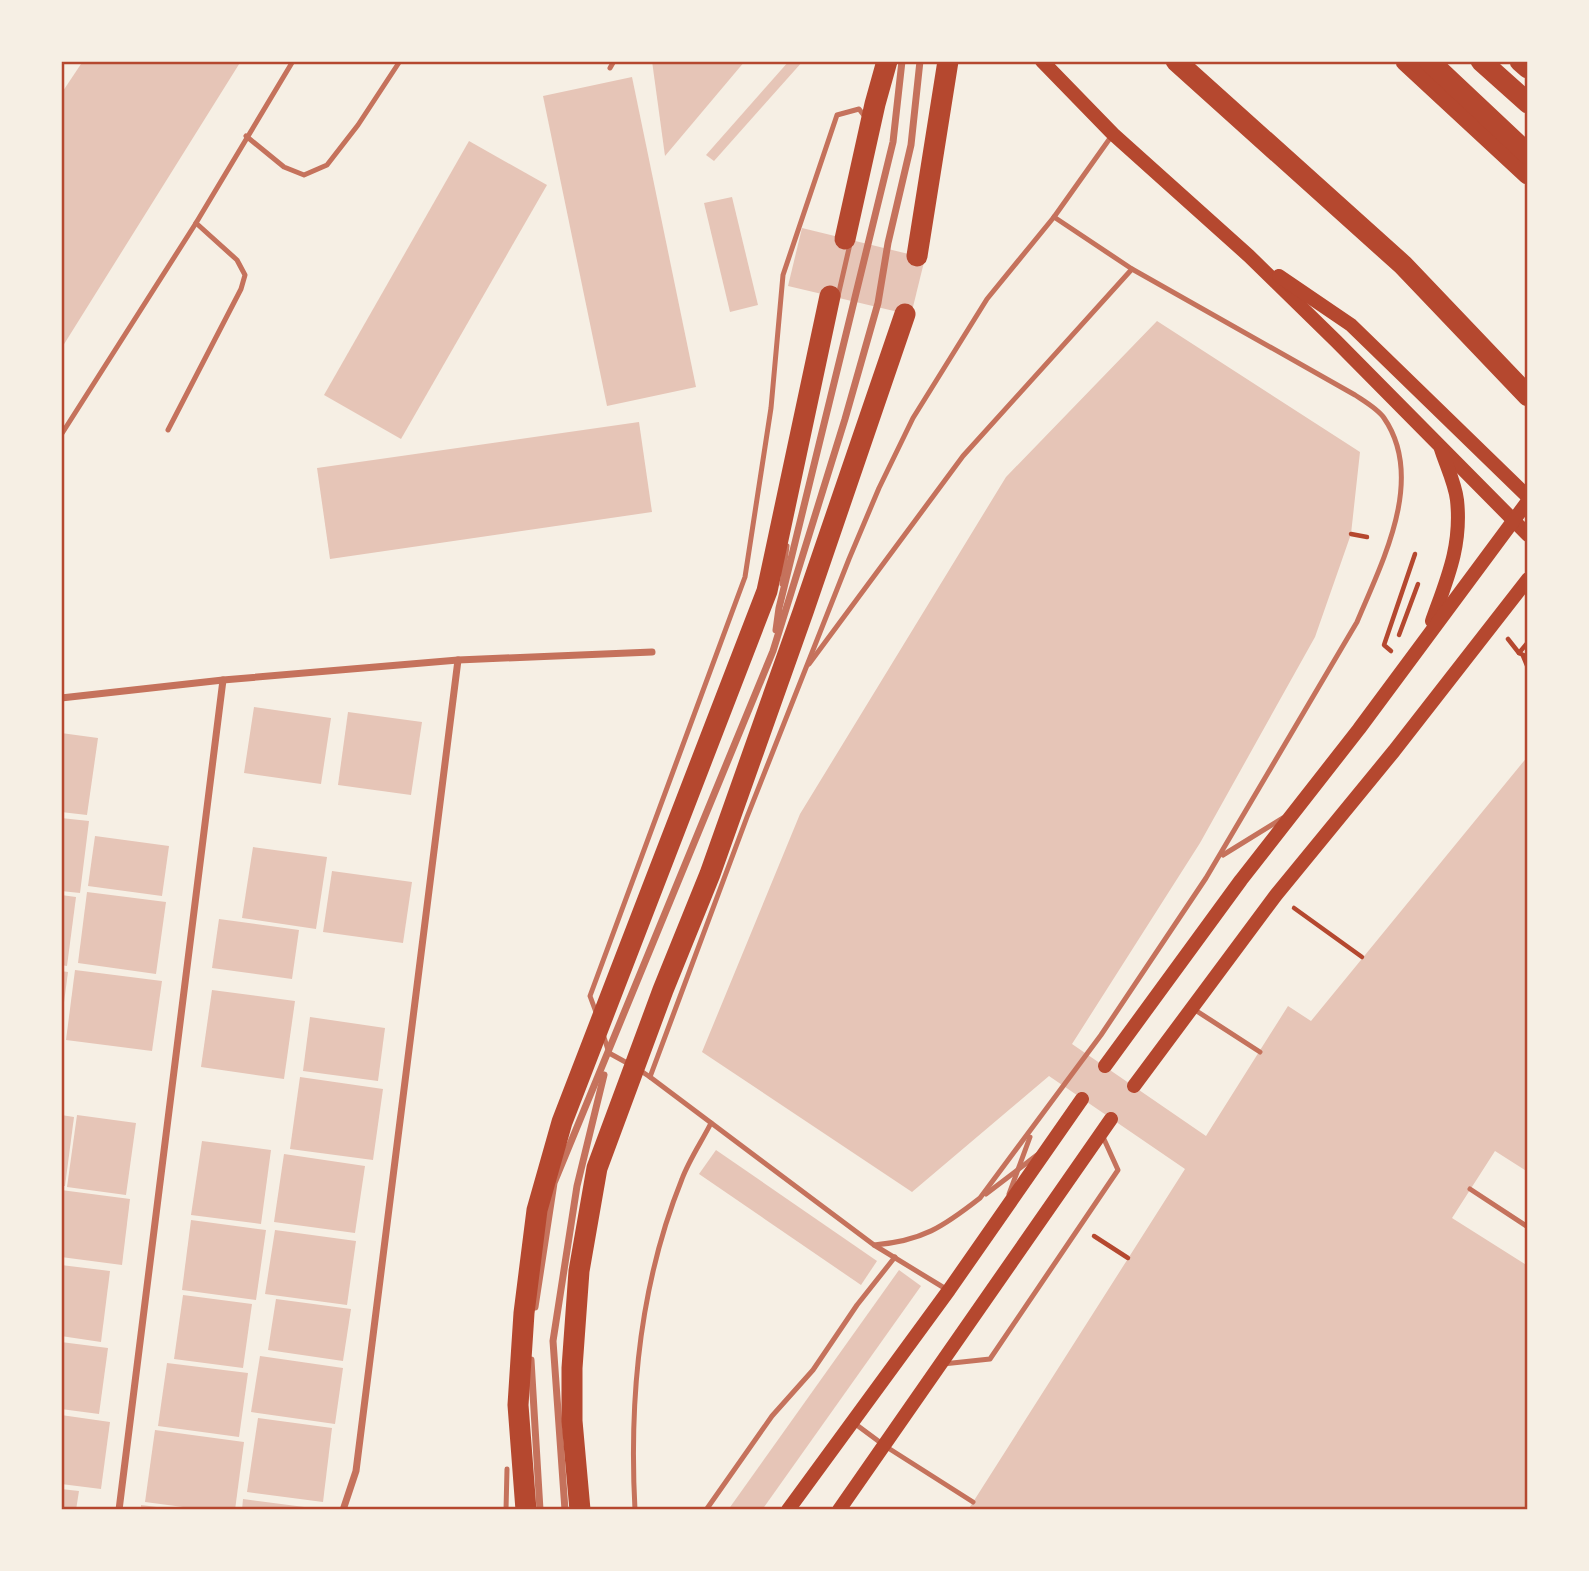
<svg xmlns="http://www.w3.org/2000/svg" width="1589" height="1571" font-family="Signika,sans-serif">
<rect width="100%" height="100%" fill="#f6efe4"/>
<g fill="#e6c5b7">
<polygon points="83,61 241,61 61,349 61,94"/>
<polygon points="652,61 745,61 665,156"/>
<polygon points="789,61 803,61 714,161 706,155"/>
<polygon points="632,77 696,387 607,406 543,96"/>
<polygon points="469,141 547,185 401,439 324,395"/>
<polygon points="732,197 758,305 730,312 704,203"/>
<polygon points="802,228 925,258 911,315 788,286"/>
<polygon points="1157,321 1360,452 1351,534 1315,637 1200,843 1072,1044 1206,1136 1288,1006 1311,1021 1528,756 1528,1172 1495,1151 1452,1218 1528,1266 1528,1510 968,1510 1185,1169 1049,1076 912,1192 702,1052 800,814 1006,477"/>
<polygon points="639,422 652,512 330,559 317,468"/>
<polygon points="254,707 331,718 321,784 244,773"/>
<polygon points="348,712 422,722 411,795 338,785"/>
<polygon points="61,733 98,738 87,815 61,812"/>
<polygon points="61,818 89,821 80,893 61,891"/>
<polygon points="95,836 169,846 162,896 88,886"/>
<polygon points="253,847 327,857 316,929 242,918"/>
<polygon points="332,871 412,882 403,943 323,932"/>
<polygon points="87,892 166,902 156,974 78,963"/>
<polygon points="61,895 76,897 67,966 61,965"/>
<polygon points="219,919 299,930 292,979 212,968"/>
<polygon points="75,970 162,981 152,1051 66,1040"/>
<polygon points="61,971 68,972 63,1010 61,1010"/>
<polygon points="212,990 295,1001 284,1079 201,1067"/>
<polygon points="310,1017 385,1028 378,1081 303,1071"/>
<polygon points="300,1077 383,1089 373,1160 290,1149"/>
<polygon points="61,1115 74,1117 65,1186 61,1186"/>
<polygon points="77,1115 136,1123 126,1195 67,1187"/>
<polygon points="202,1141 271,1150 261,1224 191,1215"/>
<polygon points="716,1150 877,1261 861,1285 699,1174"/>
<polygon points="284,1154 365,1166 355,1233 274,1222"/>
<polygon points="61,1190 130,1199 122,1265 61,1257"/>
<polygon points="191,1220 266,1230 256,1300 182,1290"/>
<polygon points="275,1230 356,1241 347,1305 265,1294"/>
<polygon points="61,1265 110,1271 101,1342 61,1336"/>
<polygon points="899,1270 921,1286 762,1510 728,1510"/>
<polygon points="183,1295 252,1304 243,1368 174,1359"/>
<polygon points="276,1299 351,1309 343,1361 268,1350"/>
<polygon points="61,1342 108,1348 99,1414 61,1409"/>
<polygon points="260,1356 343,1368 335,1424 251,1412"/>
<polygon points="167,1363 248,1373 239,1437 158,1426"/>
<polygon points="61,1415 110,1422 101,1489 61,1484"/>
<polygon points="258,1418 332,1428 323,1502 247,1492"/>
<polygon points="155,1430 244,1442 235,1510 206,1510 145,1502"/>
<polygon points="61,1489 79,1491 76,1510 61,1510"/>
<polygon points="243,1499 312,1508 312,1510 242,1510"/>
<polygon points="141,1505 165,1508 165,1510 141,1510"/>
</g>
<g fill="none" stroke-linecap="round" stroke-linejoin="round">
<g stroke="#b5482f" stroke-width="4.5">
<polyline points="1351,534 1367,537"/>
<polyline points="1399,635 1418,584"/>
<polyline points="1508,639 1519,653 1528,657"/>
<polyline points="1391,651 1384,645 1415,554"/>
<polyline points="1519,653 1528,642"/>
<polyline points="1523,656 1528,668"/>
<polyline points="1294,908 1362,957"/>
<polyline points="1094,1236 1128,1258"/>
</g>
<g stroke="#c5725c" stroke-width="5">
<polyline points="610,68 614,61"/>
<polyline points="246,136 284,167 304,175 327,165 358,125 400,61"/>
<polyline points="1054,217 1132,269"/>
<polyline points="838,296 850,244"/>
<polyline points="168,430 241,289 245,275 237,260 196,223"/>
<polyline points="61,435 196,223 293,61"/>
<polyline points="782,584 787,546"/>
<path d="M809,664L963,456L1132,269L1355,395C1364,401 1378,409 1384,418C1426,479 1382,562 1357,622L1206,878L1101,1035L980,1198C943,1227 922,1241 874,1245"/>
<polyline points="1223,855 1283,818"/>
<polyline points="1192,1008 1260,1052"/>
<polyline points="597,1015 590,996 745,577 771,408 783,275 837,115 859,109 866,118"/>
<polyline points="603,1034 609,1053 629,1064"/>
<polyline points="638,1069 650,1077"/>
<polyline points="1470,1189 1528,1227"/>
<polyline points="986,1194 1037,1155"/>
<polyline points="1009,1194 1030,1137"/>
<polyline points="946,1289 874,1245 650,1077 747,817 849,559 879,488 913,418 987,299 1054,217 1113,134"/>
<polyline points="943,1364 990,1359 1118,1170 1103,1137"/>
<polyline points="854,1423 885,1446 973,1502"/>
<polyline points="506,1510 507,1469"/>
<path d="M635,1510C629,1399 640,1283 682,1179C689,1160 702,1141 711,1123"/>
<polyline points="706,1510 772,1416 813,1370 857,1305 895,1257"/>
</g>
<g stroke="#c5725c" stroke-width="7">
<polyline points="776,630 779,608 893,142 902,61"/>
<polyline points="61,698 223,680 458,660 652,652"/>
<polyline points="535,1307 554,1183 773,651 845,419 878,303 888,243 911,145 920,61"/>
<polyline points="531,1360 540,1510"/>
<polyline points="119,1510 223,680"/>
<polyline points="343,1510 356,1471 458,660"/>
<polyline points="565,1510 553,1341 577,1186 604,1075"/>
</g>
<g stroke="#b5482f" stroke-width="14">
<polyline points="1042,61 1113,134 1249,256 1336,341 1528,535"/>
<polyline points="1279,276 1351,325 1528,497"/>
<path d="M1432,621C1447,579 1462,546 1457,500C1455,483 1446,465 1441,449"/>
<polyline points="1105,1066 1241,880 1359,729 1528,501"/>
<polyline points="1134,1086 1276,895 1394,751 1528,579"/>
<polyline points="788,1510 949,1290 1082,1099"/>
<polyline points="839,1510 1111,1119"/>
</g>
<g stroke="#b5482f" stroke-width="21">
<polyline points="1176,61 1403,265 1528,396"/>
<polyline points="1406,61 1528,174"/>
<polyline points="1429,61 1528,154"/>
<polyline points="1481,61 1528,103"/>
<polyline points="1520,61 1528,68"/>
<polyline points="845,239 875,104 887,61"/>
<polyline points="917,256 948,61"/>
<polyline points="526,1510 518,1405 524,1313 537,1210 562,1122 767,591 830,296"/>
<polyline points="580,1510 572,1421 572,1368 579,1271 597,1168 663,990 710,874 803,612 905,314"/>
</g>
</g>
<rect width="1589" height="1571" fill="none" stroke="#f6efe4" stroke-width="126"/>
<rect x="63" y="63" width="1463" height="1445" fill="none" stroke="#b5482f" stroke-width="2.5"/>
</svg>
